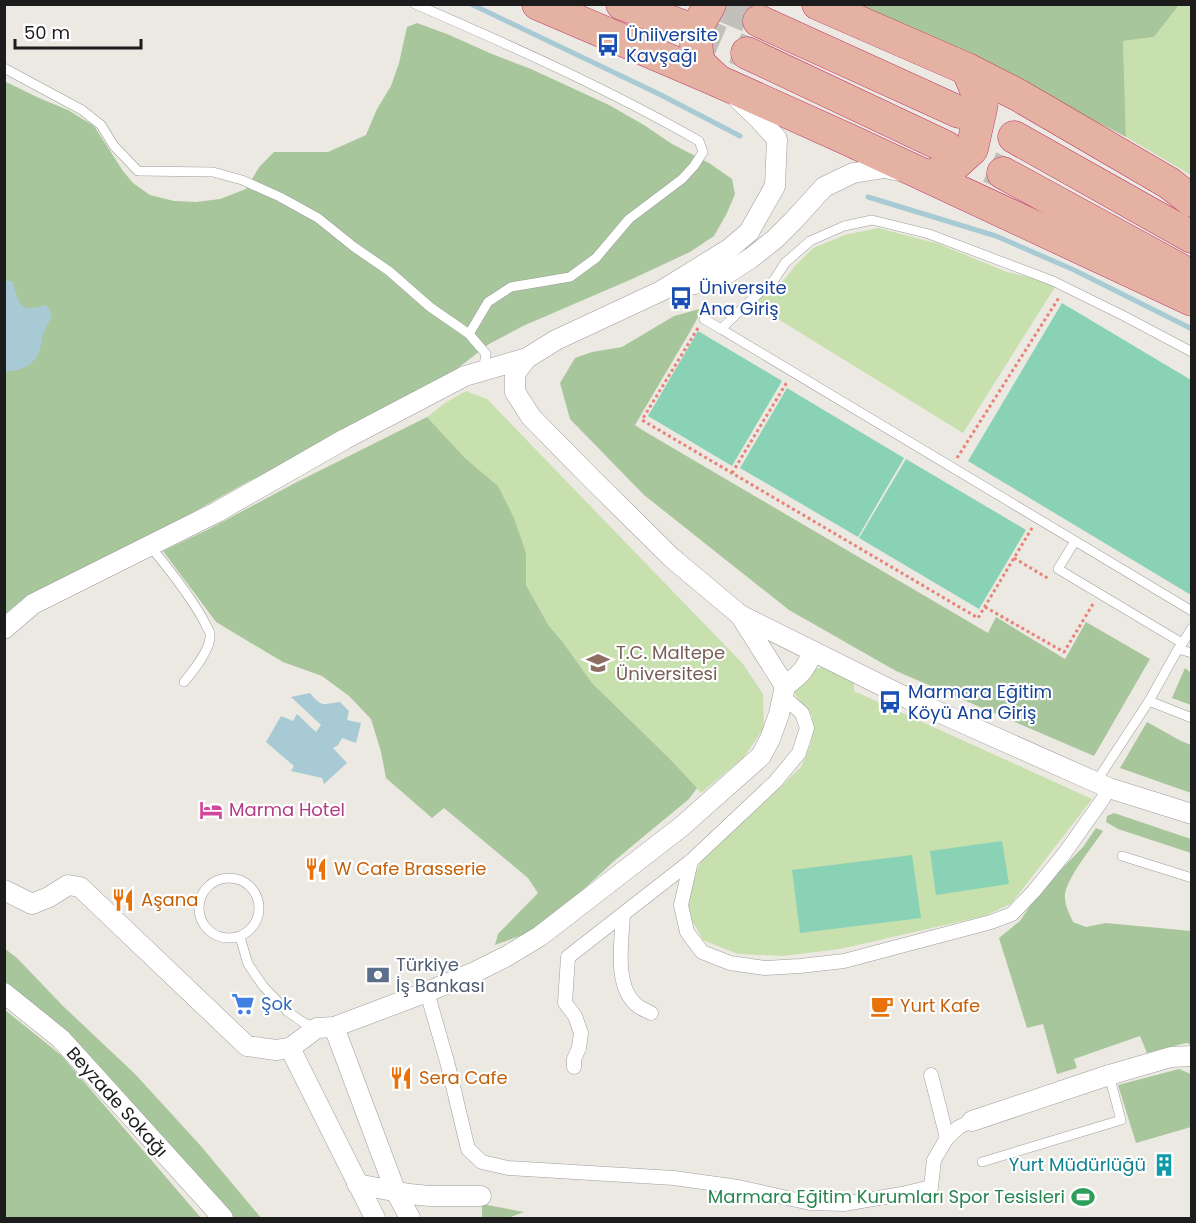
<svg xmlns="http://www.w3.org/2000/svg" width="1196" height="1223" font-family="Poppins,sans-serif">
<rect width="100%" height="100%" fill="#ece9e2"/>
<g fill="#c7e0ae">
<polygon points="1179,5 1191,5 1191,175 1126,137 1123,41 1154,37"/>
<polygon points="878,228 939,244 1007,272 1037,279 1055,287 963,433 752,303 783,281 795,266 813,248 845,235"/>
<polygon points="466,391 487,399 743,664 763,694 764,728 744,757 701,793 670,759 592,683 562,641 549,626 526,585 526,553 498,486 465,458 427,417 445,403"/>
<path d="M823,667L854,682V691L1092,799L1011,904L984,916L840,949L783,956L738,954L703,940L689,915V887L703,857L768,799L801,767L811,743L812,716L800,702L794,692C801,677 808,671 823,667Z"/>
</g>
<g fill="#a8c69c">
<polygon points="848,5 1179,5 1154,37 1123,41 1126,137 1009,76"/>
<polygon points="417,23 447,34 492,54 531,69 609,105 644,125 672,144 709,163 732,179 735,194 727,213 714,236 690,252 632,279 523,326 489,344 449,375 242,485 122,552 25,597 5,614 4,81 39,98 68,110 94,126 123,171 133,183 150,195 174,201 196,202 220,199 246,189 260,166 274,152 328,152 366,135 377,109 391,86 399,63 407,27"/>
<polygon points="703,308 691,330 635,425 644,431 988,633 996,617 1065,659 1086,622 1150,659 1094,756 896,671 789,610 644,495 570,419 560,383 575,358 592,352 622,347 674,316"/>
<polygon points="427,417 465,458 498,486 514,518 526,553 526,585 549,626 562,641 592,683 670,759 697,788 689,799 614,861 568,904 530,932 495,945 498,934 538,893 528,878 444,808 432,818 386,778 381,752 371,719 349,696 322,676 283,662 216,622 163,551 207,530 295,483"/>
<polygon points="1185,668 1191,673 1191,705 1172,698"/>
<polygon points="1147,722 1181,741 1191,745 1191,793 1120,768"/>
<polygon points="1114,813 1191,839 1191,853 1118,829 1106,822 1107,816"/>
<path d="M1096,828L1103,831C1093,846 1068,876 1065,894C1064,904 1069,913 1073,922L1086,927L1106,923L1191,931V1044L1186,1043L1147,1053L1140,1036L1074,1059L1077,1068L1057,1074L1043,1024L1027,1028L999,938L1020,921L1040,891L1083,847Z"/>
<polygon points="4,948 17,958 63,1006 135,1074 200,1145 261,1218 231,1218 5,984"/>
<polygon points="5,1010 61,1055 201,1218 5,1218"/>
<polygon points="1179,1069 1191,1074 1191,1127 1136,1143 1118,1085"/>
<polygon points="482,1204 524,1212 508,1218 482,1218"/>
</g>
<g fill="#8ad2b6">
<polygon points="1062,303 1191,380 1191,595 968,461"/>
<polygon points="698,331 782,381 732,466 648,416"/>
<polygon points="787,388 904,458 858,537 740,468"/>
<polygon points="906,459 1026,530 979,609 859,538"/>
<polygon points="1002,841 1009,884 936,895 930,851"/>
<polygon points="912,855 921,918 800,933 792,870"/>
</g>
<g fill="#a8cad4">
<path d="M5,281H12C16,291 17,309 31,308C36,308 41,306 46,305L52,315C50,321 46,326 44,332C41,339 41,349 38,355C31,367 17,372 5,371Z"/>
<path d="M310,693C322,708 323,704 340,702L349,711L347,720L361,723L356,743L342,738L338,745L333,748L347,763L324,784L322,778L291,771L294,766L266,742L281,716L293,721L297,714L316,732L321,725L291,697Z"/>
</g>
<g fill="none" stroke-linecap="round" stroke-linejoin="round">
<g stroke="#a8cad4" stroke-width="5">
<polyline points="471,4 661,95 740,136"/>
<polyline points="868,197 996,236 1074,270 1192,329"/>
</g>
<g stroke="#c2c0ba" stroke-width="32" stroke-dasharray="32 16" stroke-linecap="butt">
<polyline points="719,4 759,21"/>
<polyline points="691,29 747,53"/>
<polyline points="946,147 1003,173"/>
</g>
<g stroke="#9d9d9d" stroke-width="10">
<g id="service">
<path d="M415,4C512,46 608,89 699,141L703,152L694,166L682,179L629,219L596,258L570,277L511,287L488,302L469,334"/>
<polyline points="4,68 82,110 101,125 114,146 138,171 213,172 242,180 280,197 318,218 354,247 389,271 430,307 469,334 486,354 483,371"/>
<polyline points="704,319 721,329"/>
<polyline points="1192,352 1124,316 1053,281 929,234 872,220 844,226 810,241 785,263 774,280 749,302 721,329 1192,611"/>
<polyline points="1075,541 1058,569 1182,643"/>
<path d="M150,546C169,569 193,599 206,625C207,628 210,631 210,634C212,648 193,671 184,682"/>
<polyline points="1180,647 1192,628"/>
<polyline points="1149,701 1192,718"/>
<polyline points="1096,782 1149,701 1178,649 1192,653"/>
<polyline points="1122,856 1192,878"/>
<circle cx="229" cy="908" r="30"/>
<polyline points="240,937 248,964 263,986 288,1012 304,1023 316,1027"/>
<polyline points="982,1162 1121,1120 1109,1075"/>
</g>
</g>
<g stroke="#9d9d9d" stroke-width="15">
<g id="pedestrian">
<polyline points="691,861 681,905 687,932 702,952 730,963 765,968 800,966 844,961 991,922 1012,914 1034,891 1064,854 1103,799 1109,788"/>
<path d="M623,914C622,942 613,987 638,1006C642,1009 647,1011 651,1013"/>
<polyline points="427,992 448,1065 468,1149 482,1162 508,1168 674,1178 738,1187 810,1203 844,1204 902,1194 931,1187 934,1160 947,1138 959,1127 972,1121"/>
<polyline points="574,1067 574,1059 579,1048 581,1033 575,1016 565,1003 568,957 691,861 775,782 799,753 807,728 802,713 787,700 783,697"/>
<polyline points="931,1075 947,1138"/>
</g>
</g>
<g stroke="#9d9d9d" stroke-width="21">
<g id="minor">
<polyline points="737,98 758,118 777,139 775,186 749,232 729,249 661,291 556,340 527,358 515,373 515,392 531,417 593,480 672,558 740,615 909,699 1109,788 1192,814"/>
<polyline points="675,288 710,281 728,273 751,258 775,239 794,220 824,187 853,173 884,168 900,171"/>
<polyline points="4,629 33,604 217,512 345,439 465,376 527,358"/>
<path d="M785,686C800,675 806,669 813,651"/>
<polyline points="4,890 32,904 49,897 68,885 80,887 247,1046 276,1050 290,1048 317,1028 334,1027 427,992 475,972 507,956 540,936 681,827 761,756 770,739 779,714 785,686 740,615"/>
<polyline points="4,993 61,1039 223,1218"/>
<polyline points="334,1027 395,1190 410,1218"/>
<polyline points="290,1048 375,1218"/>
<polyline points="972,1121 1109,1075 1171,1057 1192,1056"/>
<polyline points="357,1184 409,1194 430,1196 481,1196"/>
</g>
</g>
<g stroke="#c03967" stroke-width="33">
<g id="trunk">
<polyline points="538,4 718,81 847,139 1192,300"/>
<polyline points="622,4 691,29"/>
<polyline points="710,4 699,24 696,45 699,63 718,81"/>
<polyline points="818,4 967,69 1018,95 1169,183 1192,201"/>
<polyline points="759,21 959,112"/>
<polyline points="747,53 946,147"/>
<polyline points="1014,137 1192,237"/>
<polyline points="1003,173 1192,276"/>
<polyline points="932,175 951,168 972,149 982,104 967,69"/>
</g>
</g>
<g stroke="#e78378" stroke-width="3" stroke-dasharray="3 3" stroke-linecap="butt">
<polyline points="698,328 642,420 978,618 1032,528"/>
<polyline points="957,458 1060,296"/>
<polyline points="732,473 787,382"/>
<polyline points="1014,558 1049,579"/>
<polyline points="985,607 1064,652 1093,604"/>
</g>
<use href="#service" stroke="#fff" stroke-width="9"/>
<use href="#pedestrian" stroke="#fff" stroke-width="14"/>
<use href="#minor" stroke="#fff" stroke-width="20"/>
<use href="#trunk" stroke="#e4b1a2" stroke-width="32"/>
</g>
<defs>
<g id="bus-bare" transform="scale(1.8)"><path d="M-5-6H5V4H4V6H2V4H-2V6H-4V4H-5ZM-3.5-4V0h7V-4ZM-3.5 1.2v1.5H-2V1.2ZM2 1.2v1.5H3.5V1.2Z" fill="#1a4fb4" stroke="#fff" stroke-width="2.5" paint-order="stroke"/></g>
<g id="university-bare" transform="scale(1.8)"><path d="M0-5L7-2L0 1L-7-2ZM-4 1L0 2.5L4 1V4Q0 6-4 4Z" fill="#8d6e63" stroke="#fff" stroke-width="2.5" paint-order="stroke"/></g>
<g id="hotel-bare" transform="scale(1.8)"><path d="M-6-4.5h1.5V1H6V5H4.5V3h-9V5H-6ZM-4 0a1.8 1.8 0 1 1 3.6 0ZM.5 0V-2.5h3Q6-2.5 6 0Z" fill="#d1479c" stroke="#fff" stroke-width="2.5" paint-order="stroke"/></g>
<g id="restaurant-bare" transform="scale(1.8)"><path d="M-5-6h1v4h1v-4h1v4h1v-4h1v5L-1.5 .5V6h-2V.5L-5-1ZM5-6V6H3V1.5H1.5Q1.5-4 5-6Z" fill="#e8710a" stroke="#fff" stroke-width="2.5" paint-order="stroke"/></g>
<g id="bank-bare" transform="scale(1.8)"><path d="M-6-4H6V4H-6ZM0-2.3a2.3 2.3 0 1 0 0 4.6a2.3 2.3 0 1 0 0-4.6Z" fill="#5c6f8a" stroke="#fff" stroke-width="2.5" paint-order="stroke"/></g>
<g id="supermarket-bare" transform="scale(1.8)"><path d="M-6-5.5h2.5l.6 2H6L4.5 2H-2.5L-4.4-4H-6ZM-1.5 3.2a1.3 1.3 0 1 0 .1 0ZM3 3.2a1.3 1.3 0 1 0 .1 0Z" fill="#3f7fe0" stroke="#fff" stroke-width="2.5" paint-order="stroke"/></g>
<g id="cafe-bare" transform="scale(1.8)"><path d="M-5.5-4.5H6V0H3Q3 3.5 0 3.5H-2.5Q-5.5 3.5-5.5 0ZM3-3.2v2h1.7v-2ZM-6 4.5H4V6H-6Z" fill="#e8710a" stroke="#fff" stroke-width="2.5" paint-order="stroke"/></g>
<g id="building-bare" transform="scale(1.8)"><path d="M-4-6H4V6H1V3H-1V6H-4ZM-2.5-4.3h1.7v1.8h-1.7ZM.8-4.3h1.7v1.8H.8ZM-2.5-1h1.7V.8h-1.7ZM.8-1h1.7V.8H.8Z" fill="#0f9aa8" stroke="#fff" stroke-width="2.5" paint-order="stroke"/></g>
<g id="stadium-bare" transform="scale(1.8)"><path d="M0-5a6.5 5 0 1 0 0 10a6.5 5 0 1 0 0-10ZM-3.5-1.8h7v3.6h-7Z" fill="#2e9e5b" stroke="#fff" stroke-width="2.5" paint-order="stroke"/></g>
</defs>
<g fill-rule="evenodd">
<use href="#bus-bare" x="608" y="45"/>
<use href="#bus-bare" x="681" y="298"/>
<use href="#university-bare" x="598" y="663"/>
<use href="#bus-bare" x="890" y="702"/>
<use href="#hotel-bare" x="211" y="810"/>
<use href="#restaurant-bare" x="316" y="869"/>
<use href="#restaurant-bare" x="123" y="900"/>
<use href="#bank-bare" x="378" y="975"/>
<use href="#supermarket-bare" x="243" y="1004"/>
<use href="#cafe-bare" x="882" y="1006"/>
<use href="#restaurant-bare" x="401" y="1078"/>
<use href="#building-bare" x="1164" y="1165"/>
<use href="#stadium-bare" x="1083" y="1197"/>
</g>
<g text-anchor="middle" stroke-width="4.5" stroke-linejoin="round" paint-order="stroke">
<g font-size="18" fill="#164399" stroke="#fff" text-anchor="start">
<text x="626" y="41">Üniiversite<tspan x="626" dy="21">Kavşağı</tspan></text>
<text x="699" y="294">Üniversite<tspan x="699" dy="21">Ana Giriş</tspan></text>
<text x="908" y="698">Marmara Eğitim<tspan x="908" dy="21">Köyü Ana Giriş</tspan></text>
</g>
<g font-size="18" fill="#785e54" stroke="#fff" text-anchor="start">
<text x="616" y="659">T.C. Maltepe<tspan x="616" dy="21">Üniversitesi</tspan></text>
</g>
<g font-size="18" fill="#b23c85" stroke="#fff" text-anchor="start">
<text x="229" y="816">Marma Hotel</text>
</g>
<g font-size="18" fill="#c56008" stroke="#fff" text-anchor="start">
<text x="334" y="875">W Cafe Brasserie</text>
<text x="141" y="906">Aşana</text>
<text x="900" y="1012">Yurt Kafe</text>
<text x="419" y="1084">Sera Cafe</text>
</g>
<g font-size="18" fill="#4e5e75" stroke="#fff" text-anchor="start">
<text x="396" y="971">Türkiye<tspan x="396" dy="21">İş Bankası</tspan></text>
</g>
<g font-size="18" fill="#366cbe" stroke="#fff" text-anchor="start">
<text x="261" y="1010">Şok</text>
</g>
<g font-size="18" fill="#1c1c1c" stroke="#fff">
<text transform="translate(117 1102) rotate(48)" y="6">Beyzade Sokağı</text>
</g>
<g font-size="18" fill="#0d838f" stroke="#fff" text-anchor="end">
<text x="1146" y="1171">Yurt Müdürlüğü</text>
</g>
<g font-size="18" fill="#27864d" stroke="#fff" text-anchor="end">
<text x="1065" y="1203">Marmara Eğitim Kurumları Spor Tesisleri</text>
</g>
</g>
<rect width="1196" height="1223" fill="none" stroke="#1c1c1c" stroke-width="12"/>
<path d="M15 39v9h126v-9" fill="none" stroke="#1c1c1c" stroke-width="3"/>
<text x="24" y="39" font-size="18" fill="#1c1c1c" stroke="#ffffff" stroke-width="4.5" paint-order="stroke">50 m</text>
</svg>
